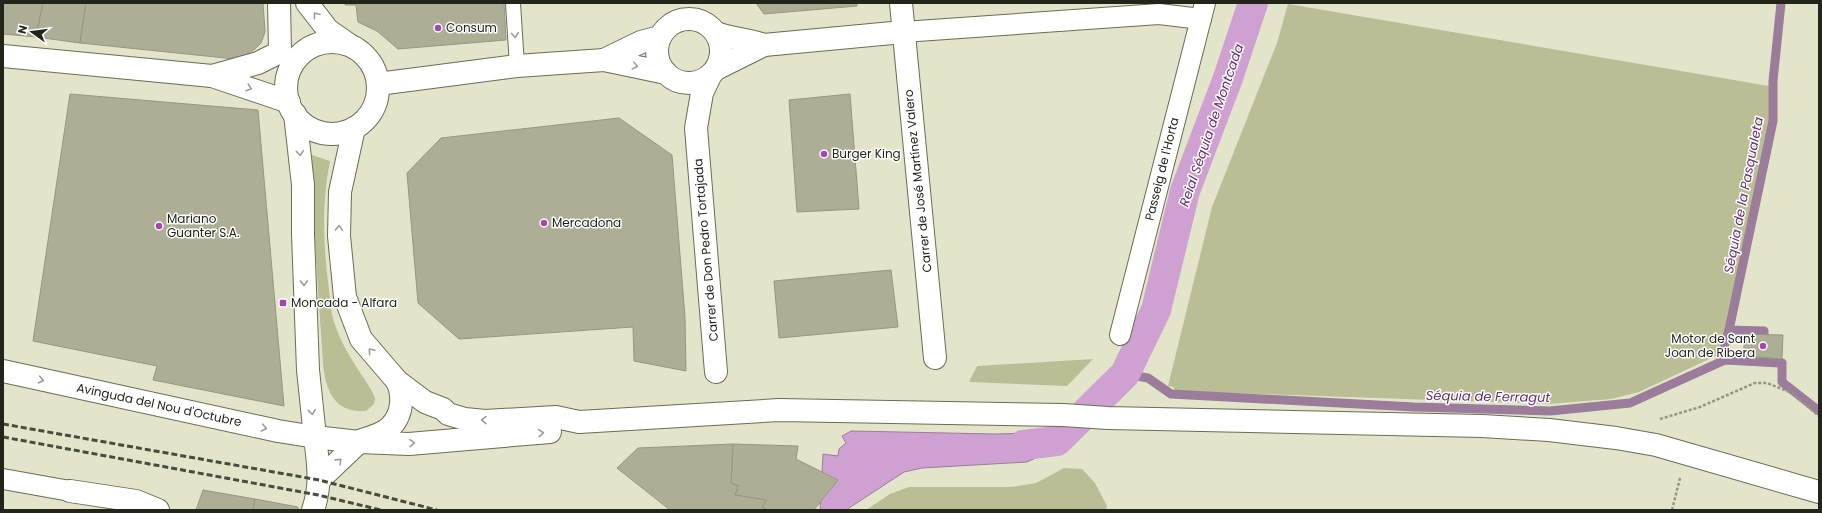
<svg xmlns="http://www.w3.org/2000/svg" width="1822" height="513" font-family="Poppins,sans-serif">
<rect width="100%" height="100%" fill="#e2e5ca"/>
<g fill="#babe94">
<polygon points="1288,4 1769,86 1769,123 1729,319 1720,354 1639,392 1611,399 1549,404 1174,391 1174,387 1168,386 1212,207 1277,43"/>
<path d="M309,154L330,161C322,201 323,241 328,282C330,296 330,311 335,325C343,349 358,369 372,391L375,398L374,404L366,411C334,413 326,391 323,364Z"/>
<polygon points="1093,359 1067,386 969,382 977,366"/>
<polygon points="1064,468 1082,469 1095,483 1107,506 1106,510 866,510 890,494 909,487 1011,487 1036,483"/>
</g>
<polygon fill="#cfa1d2" stroke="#9b7c9b" points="851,431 995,434 1031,433 1050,437 1053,434 1070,439 1062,446 1027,462 922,468 904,472 846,510 820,510 823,454 838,456 839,449 846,443 842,436"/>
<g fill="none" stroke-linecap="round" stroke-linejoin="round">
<g stroke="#9b7c9b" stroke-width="9">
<polyline points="1764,334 1764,331 1729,330 1773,121 1773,81 1781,3"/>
<polyline points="1720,361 1729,330"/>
<polyline points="1125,374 1148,378 1171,394 1414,407 1550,411 1630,403 1725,360 1782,363 1782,382 1819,411"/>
</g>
<polyline stroke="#cfa1d2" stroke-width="30" points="1023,445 1057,441 1125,374 1156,310 1185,191 1228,78 1253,3"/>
</g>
<g fill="#acaf95" stroke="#95987f">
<polygon points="3,3 43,3 36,37 3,34"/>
<polygon points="43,3 86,3 80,43 36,37"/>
<polygon points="86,3 263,3 265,32 261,43 255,49 243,57 235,59 80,43"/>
<polygon points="345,3 504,3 506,40 398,49 377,31 358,22 356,5 345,5"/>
<polygon points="756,3 857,3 857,6 764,14"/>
<polygon points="70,94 258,110 284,406 153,380 157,366 33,341"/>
<polygon points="850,94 859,209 797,212 789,100"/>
<polygon points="619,118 672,155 685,317 686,371 634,361 633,327 459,339 418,303 407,173 441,138"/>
<polygon points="891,270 898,327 779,338 774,281"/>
<polygon points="1744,334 1783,335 1782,359 1744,356"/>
<polygon points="733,444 798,446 796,459 838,480 814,510 767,510 762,507 766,500 735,495 738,486 731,483"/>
<polygon points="733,444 731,483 738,486 735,495 766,500 762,507 767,510 670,510 617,468 638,448"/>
<polygon points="203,490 255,499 253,510 196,510"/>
<polygon points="255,499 298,507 298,510 253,510"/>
</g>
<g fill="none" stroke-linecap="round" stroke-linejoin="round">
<g stroke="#6a6c54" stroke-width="16">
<polyline id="service" points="513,3 517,66"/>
</g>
<g stroke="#6a6c54" stroke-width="22">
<g id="pedestrian">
<polyline points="903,32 1159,14 1201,19"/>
<polyline points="1120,335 1205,3"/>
<polyline points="3,479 70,491"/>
</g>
</g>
<g stroke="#6a6c54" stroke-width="24">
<g id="minor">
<polyline points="901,3 935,358"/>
<circle cx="689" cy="51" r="32"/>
<path d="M716,33C732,39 748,39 764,45"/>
<polyline points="604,60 641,42 660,37"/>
<polyline points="716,69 764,45 903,32"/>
<polyline points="710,76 702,93 696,128 716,372"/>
<polyline points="378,84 517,66 604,60 666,73"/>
<path d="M3,371L278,431L315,437C318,463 322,484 313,510"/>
<polyline points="319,480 359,442"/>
<polyline points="70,491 136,501 158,510"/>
</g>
</g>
<g stroke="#6a6c54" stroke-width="24">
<g id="tertiary">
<polyline points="307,3 328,30 348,44"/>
<circle cx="332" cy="88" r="46"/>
<polyline points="3,56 212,76 289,102"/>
<polyline points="212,76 258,63 280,52 279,3"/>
<polyline points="295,114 303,185 303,234 308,370 315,437 359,442 409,444 550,432"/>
<polyline points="354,128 340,192 339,236 345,297 361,339 397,381 425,402 443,409 448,414 465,419 485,421 556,417 579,422 779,410 1063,415 1108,418 1482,426 1549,430 1616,438 1656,445 1819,492"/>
<path d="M362,440C369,438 378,435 385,431C402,420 405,398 397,381"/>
</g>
</g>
<g stroke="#939682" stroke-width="2.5" stroke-dasharray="3 2" stroke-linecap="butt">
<polyline points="1660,419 1700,407 1755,383 1767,383 1792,393 1819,416"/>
<polyline points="1672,510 1680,478"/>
</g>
<use href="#service" stroke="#fff" stroke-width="14"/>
<use href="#pedestrian" stroke="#fff" stroke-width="20"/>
<use href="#minor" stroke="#fff" stroke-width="22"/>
<use href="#tertiary" stroke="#fff" stroke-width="22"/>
<g stroke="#494b3d" stroke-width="3" stroke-dasharray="6 3" stroke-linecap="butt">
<polyline points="3,424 319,480 437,510"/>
<polyline points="3,437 318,495 381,510"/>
</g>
</g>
<defs><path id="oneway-chevron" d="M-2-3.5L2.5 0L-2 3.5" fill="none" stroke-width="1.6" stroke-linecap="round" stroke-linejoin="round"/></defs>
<g stroke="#9c9c98">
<use href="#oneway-chevron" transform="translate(316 15) rotate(-127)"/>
<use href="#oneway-chevron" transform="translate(515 35) rotate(86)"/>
<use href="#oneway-chevron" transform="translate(635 66) rotate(14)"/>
<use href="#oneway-chevron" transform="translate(249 88) rotate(19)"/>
<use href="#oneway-chevron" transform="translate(300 153) rotate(84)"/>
<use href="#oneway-chevron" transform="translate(339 228) rotate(-88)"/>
<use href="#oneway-chevron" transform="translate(304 283) rotate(88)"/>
<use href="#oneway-chevron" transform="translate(371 351) rotate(-130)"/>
<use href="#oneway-chevron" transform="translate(41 380) rotate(12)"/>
<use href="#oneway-chevron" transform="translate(312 412) rotate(84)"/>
<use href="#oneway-chevron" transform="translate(484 420) rotate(-179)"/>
<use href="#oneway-chevron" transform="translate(264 428) rotate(12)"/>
<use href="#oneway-chevron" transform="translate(541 433) rotate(-5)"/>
<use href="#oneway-chevron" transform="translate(412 443) rotate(-2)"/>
<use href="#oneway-chevron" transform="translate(339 461) rotate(-44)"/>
</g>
<g fill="#a646ae" stroke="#fff" stroke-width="1.5">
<circle cx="438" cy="28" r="4"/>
<circle cx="824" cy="154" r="4"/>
<circle cx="544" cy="223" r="4"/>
<circle cx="159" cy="226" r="4"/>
<rect x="279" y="299" width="8" height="8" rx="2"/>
<circle cx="1763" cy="346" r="4"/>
</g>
<g text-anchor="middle" stroke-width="3" stroke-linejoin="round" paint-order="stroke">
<g font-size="12" fill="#23241a" stroke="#fff" text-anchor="start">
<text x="446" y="32">Consum</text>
<text x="832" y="158">Burger King</text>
<text x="167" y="223">Mariano<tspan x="167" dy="14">Guanter S.A.</tspan></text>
<text x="552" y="227">Mercadona</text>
<text x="291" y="307">Moncada - Alfara</text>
<text x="1755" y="343" text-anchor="end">Motor de Sant<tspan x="1755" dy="14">Joan de Ribera</tspan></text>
</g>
<g font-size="12" fill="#23241a" stroke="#fff">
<text transform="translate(1162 169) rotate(-76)" y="4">Passeig de l'Horta</text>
<text transform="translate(918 181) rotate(-96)" y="4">Carrer de José Martínez Valero</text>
<text transform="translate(706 250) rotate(-95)" y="4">Carrer de Don Pedro Tortajada</text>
<text transform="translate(159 405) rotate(12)" y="4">Avinguda del Nou d'Octubre</text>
</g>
<g font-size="13" font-style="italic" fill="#662e6b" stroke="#fff">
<text transform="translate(1211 125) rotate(-71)" y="5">Reial Séquia de Montcada</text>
<text transform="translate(1743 195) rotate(-79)" y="5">Séquia de la Pasqualeta</text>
<text transform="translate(1488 396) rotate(1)" y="5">Séquia de Ferragut</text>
</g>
</g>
<rect width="1822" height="513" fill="none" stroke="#23241a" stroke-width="8"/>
<g transform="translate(32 32) rotate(284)" stroke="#ffffff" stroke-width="3" paint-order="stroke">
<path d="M0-3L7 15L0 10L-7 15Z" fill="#23241a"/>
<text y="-6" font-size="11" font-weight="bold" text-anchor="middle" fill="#23241a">N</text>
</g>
</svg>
